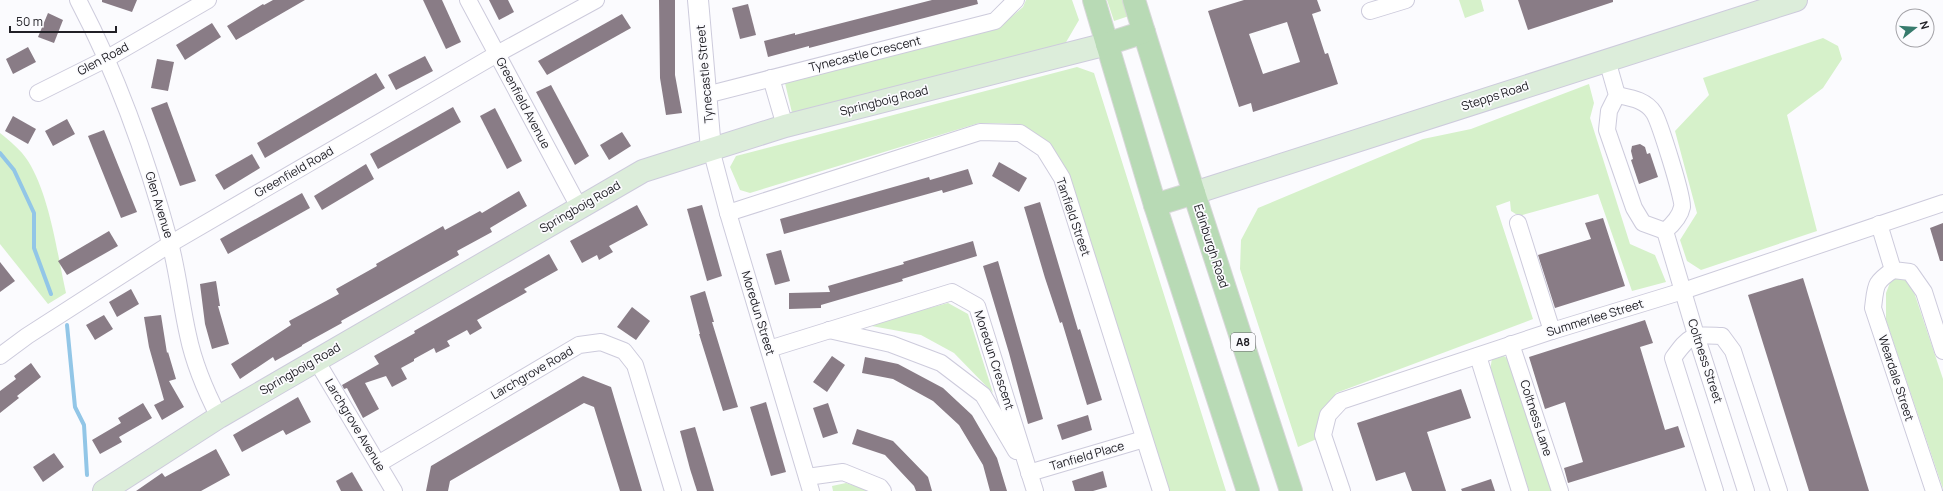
<svg xmlns="http://www.w3.org/2000/svg" width="1943" height="491" font-family="Manrope,sans-serif">
<rect width="100%" height="100%" fill="#fbfbfe"/>
<g fill="#d6f1ca">
<polygon points="1026,0 1072,0 1079,20 1065,44 793,117 785,83 1003,24 1023,7"/>
<polygon points="1107,0 1127,0 1132,15 1114,21"/>
<polygon points="1459,0 1481,0 1484,11 1465,18"/>
<polygon points="1823,38 1838,46 1842,59 1823,88 1787,115 1817,231 1701,270 1687,261 1680,240 1697,213 1675,131 1709,95 1703,78"/>
<polygon points="1077,67 1094,73 1226,491 1168,491 1069,175 1048,142 1020,124 979,123 750,193 740,190 730,167 736,156"/>
<polygon points="1589,84 1594,103 1590,118 1630,244 1655,255 1666,282 1632,291 1598,194 1519,216 1511,211 1510,201 1496,206 1533,319 1336,393 1320,418 1319,438 1298,447 1240,269 1241,240 1258,208 1423,139 1471,129"/>
<path d="M0,133C10,141 21,150 28,161C50,196 57,253 66,293L48,304L0,244Z"/>
<polygon points="1901,275 1908,281 1915,295 1943,379 1943,489 1886,320 1886,293 1891,280"/>
<polygon points="948,303 968,314 993,393 954,353 921,335 866,325"/>
<polygon points="1504,356 1512,362 1553,491 1529,491 1490,371 1492,358"/>
<polygon points="846,483 871,491 833,491 832,486"/>
</g>
<g fill="none" stroke-linecap="round" stroke-linejoin="round">
<g stroke="#92c6e7" stroke-width="4">
<polyline points="0,153 14,170 34,213 34,248 51,294"/>
<polyline points="67,325 75,407 84,425 87,475"/>
</g>
</g>
<g fill="#897c86" fill-rule="evenodd">
<polygon points="102,0 137,0 132,12 102,2"/>
<polygon points="273,0 305,0 236,40 227,26 263,4 264,5"/>
<polygon points="423,0 442,0 461,42 446,49"/>
<polygon points="489,0 508,0 514,12 499,20"/>
<polygon points="659,0 675,0 675,75 682,113 666,115 660,78"/>
<polygon points="932,0 977,0 978,4 809,48 809,46 768,57 764,41 795,33 795,35"/>
<path d="M1244,0H1317L1321,11L1312,14L1325,54L1328,53L1338,84L1253,112L1251,103L1239,107L1208,11ZM1287,22L1300,62L1263,74L1249,34Z"/>
<polygon points="1518,0 1613,0 1613,2 1528,30"/>
<polygon points="748,4 756,35 740,39 732,8"/>
<polygon points="48,13 63,20 54,43 38,37"/>
<polygon points="622,14 631,28 547,75 538,61"/>
<polygon points="212,23 221,37 185,60 176,45"/>
<polygon points="28,47 36,62 13,74 6,59"/>
<polygon points="425,56 433,71 396,90 388,75"/>
<polygon points="157,59 174,62 168,91 151,88"/>
<polygon points="376,73 385,88 265,158 257,143"/>
<polygon points="551,85 589,156 575,165 536,92"/>
<polygon points="167,102 196,181 180,186 151,108"/>
<polygon points="453,107 461,122 378,169 370,154"/>
<polygon points="495,108 522,161 507,169 480,116"/>
<polygon points="13,116 36,129 28,144 5,131"/>
<polygon points="67,119 75,134 53,146 45,131"/>
<polygon points="104,130 137,212 121,218 88,136"/>
<polygon points="622,132 631,146 609,160 600,145"/>
<polygon points="1640,144 1645,147 1647,154 1650,153 1658,177 1639,184 1631,160 1633,159 1631,151 1632,146"/>
<polygon points="252,154 260,168 224,190 215,175"/>
<polygon points="999,162 1027,178 1019,192 992,176"/>
<polygon points="366,164 374,179 322,210 314,196"/>
<polygon points="968,169 973,184 943,193 942,190 784,234 780,219 929,177 930,180"/>
<polygon points="519,191 527,206 490,228 492,232 457,251 459,255 341,321 342,323 302,345 302,346 275,361 273,357 240,379 231,364 291,325 289,321 339,294 336,289 377,266 376,264 443,226 445,230 480,211 482,213"/>
<polygon points="302,193 310,208 228,254 220,239"/>
<polygon points="1040,202 1078,330 1080,329 1102,400 1087,405 1062,322 1060,323 1045,278 1024,207"/>
<polygon points="637,205 648,225 609,246 613,252 599,260 597,255 582,263 570,241"/>
<polygon points="702,205 722,276 707,281 687,209"/>
<polygon points="1603,218 1625,286 1555,308 1538,255 1591,239 1585,223"/>
<polygon points="1943,223 1943,261 1940,261 1930,228"/>
<polygon points="109,231 118,246 67,275 58,261"/>
<polygon points="973,241 977,256 902,279 903,281 821,305 821,308 789,309 789,293 830,292 828,286 904,264 903,262"/>
<polygon points="781,250 790,281 775,285 766,254"/>
<polygon points="549,254 558,270 524,289 527,292 477,320 482,328 470,335 467,330 447,341 450,346 436,353 434,348 414,359 414,361 401,368 407,379 392,387 386,376 365,383 379,409 363,418 347,388 344,389 342,385 379,364 374,356 415,333 414,331"/>
<polygon points="998,261 1043,419 1028,424 1009,353 983,266"/>
<polygon points="0,262 15,281 0,292"/>
<polygon points="1803,278 1869,491 1809,491 1748,295"/>
<polygon points="216,281 220,306 218,306 229,344 212,349 205,324 200,284"/>
<polygon points="131,289 139,304 117,317 109,302"/>
<polygon points="705,291 714,322 712,322 738,407 723,411 699,334 700,334 690,296"/>
<polygon points="632,307 650,321 636,340 617,327"/>
<polygon points="104,315 113,329 95,340 86,325"/>
<polygon points="161,315 167,353 168,352 176,379 169,381 184,407 162,420 154,405 164,400 149,347 144,317"/>
<polygon points="1645,320 1653,343 1640,347 1665,430 1678,426 1685,447 1568,483 1564,468 1583,462 1565,402 1545,409 1529,357"/>
<polygon points="832,356 845,365 827,392 813,382"/>
<polygon points="865,357 898,364 943,388 972,415 997,458 1007,491 990,491 983,465 959,425 933,401 893,379 862,373"/>
<polygon points="31,363 41,377 17,396 19,398 0,413 0,391 16,379 14,376"/>
<polygon points="583,376 611,387 642,491 620,491 594,407 584,403 450,481 448,491 426,491 431,466"/>
<polygon points="1461,389 1471,418 1427,432 1446,491 1412,491 1405,472 1376,481 1357,423"/>
<polygon points="298,397 311,422 286,435 283,430 242,452 233,435"/>
<polygon points="766,402 786,472 771,476 750,407"/>
<polygon points="143,403 152,418 119,437 122,442 100,454 92,440 121,423 118,418"/>
<polygon points="828,403 838,433 823,438 813,408"/>
<polygon points="1088,415 1092,430 1062,440 1057,425"/>
<polygon points="695,427 707,467 714,491 697,491 690,469 680,431"/>
<polygon points="857,429 893,441 928,477 932,491 916,491 914,486 885,455 852,444"/>
<polygon points="216,449 230,475 201,491 136,491 162,473 165,477"/>
<polygon points="54,453 64,467 43,482 33,467"/>
<polygon points="1103,471 1107,487 1093,491 1075,491 1072,481"/>
<polygon points="352,472 363,491 341,491 336,481"/>
<polygon points="1491,479 1495,491 1462,491 1461,489"/>
</g>
<g fill="none" stroke-linecap="round" stroke-linejoin="round">
<g stroke="#cdcbdc" stroke-width="18">
<g id="minor">
<path d="M78,0C117,74 148,162 170,243C178,273 181,304 188,335C194,364 205,390 219,417"/>
<polyline points="468,0 579,207"/>
<polyline points="1370,11 1406,0"/>
<polyline points="1607,60 1617,95 1609,111 1607,130 1634,208 1643,223 1665,231"/>
<polyline points="771,78 785,126"/>
<polyline points="38,93 106,59 208,0"/>
<polyline points="706,95 995,21 1016,0"/>
<path d="M1617,95C1631,98 1646,100 1654,113C1659,121 1684,199 1682,207C1680,217 1672,225 1665,231"/>
<polyline points="711,149 728,213 811,491"/>
<polyline points="728,213 980,132 1020,133 1044,149 1062,178 1161,491"/>
<polyline points="1518,223 1552,331"/>
<polyline points="1879,224 1893,270 1910,272 1924,292 1943,351"/>
<polyline points="1665,231 1696,335 1746,491"/>
<path d="M1893,270C1874,283 1876,285 1873,308L1934,491"/>
<polyline points="829,330 891,344 941,363 983,395 1016,451"/>
<polyline points="1511,344 1560,491"/>
<polyline points="769,349 952,292 977,306 1035,491"/>
<polyline points="0,356 27,336 170,244 497,54 596,0"/>
<polyline points="1478,356 1520,491"/>
<polyline points="316,360 394,491"/>
<polyline points="378,464 579,345 601,342 624,351 635,365 673,491"/>
<polyline points="1029,473 1144,439"/>
<polyline points="807,477 843,472 880,487 883,491"/>
<polyline points="1342,491 1323,435 1328,415 1341,401 1552,331 1683,291 1943,203"/>
<path d="M1715,491L1673,358C1691,333 1692,335 1722,336L1733,351L1779,491"/>
</g>
</g>
<g stroke="#cdcbdc" stroke-width="22">
<polyline id="tertiary" points="698,0 711,149"/>
</g>
<g stroke="#cdcbdc" stroke-width="24">
<g id="secondary">
<polyline points="1194,193 1796,0"/>
<polyline points="104,491 219,417 643,171 785,126 1107,44"/>
</g>
</g>
<g stroke="#d7d7d8" stroke-width="24">
<g id="primary">
<polyline points="1094,0 1155,205 1248,491"/>
<polyline points="1134,0 1194,193 1291,491"/>
<polyline points="1107,44 1144,32"/>
<polyline points="1155,205 1194,193"/>
</g>
</g>
<use href="#minor" stroke="#fff" stroke-width="16"/>
<use href="#tertiary" stroke="#fff" stroke-width="20"/>
<use href="#secondary" stroke="#dcedda" stroke-width="22"/>
<use href="#primary" stroke="#b8dab5" stroke-width="22"/>
</g>
<g text-anchor="middle" stroke-width="3.5" stroke-linejoin="round" paint-order="stroke">
<rect fill="#fbfbfe" stroke="#626267" stroke-width="1" x="1231" y="333" width="24" height="18" rx="3"/>
<g font-size="11" font-weight="bold" fill="#212026">
<text x="1243" y="346">A8</text>
</g>
<g font-size="12" fill="#212026" stroke="#fbfbfe">
<text transform="translate(865 54) rotate(-14)" y="4">Tynecastle Crescent</text>
<text transform="translate(103 59) rotate(-28)" y="4">Glen Road</text>
<text transform="translate(705 74) rotate(-95)" y="4">Tynecastle Street</text>
<text transform="translate(1495 96) rotate(-18)" y="4">Stepps Road</text>
<text transform="translate(884 101) rotate(-14)" y="4">Springboig Road</text>
<text transform="translate(523 103) rotate(62)" y="4">Greenfield Avenue</text>
<text transform="translate(294 172) rotate(-30)" y="4">Greenfield Road</text>
<text transform="translate(159 205) rotate(73)" y="4">Glen Avenue</text>
<text transform="translate(580 207) rotate(-30)" y="4">Springboig Road</text>
<text transform="translate(1073 217) rotate(71)" y="4">Tanfield Street</text>
<text transform="translate(1211 246) rotate(72)" y="4">Edinburgh Road</text>
<text transform="translate(758 313) rotate(73)" y="4">Moredun Street</text>
<text transform="translate(1595 318) rotate(-17)" y="4">Summerlee Street</text>
<text transform="translate(994 360) rotate(72)" y="4">Moredun Crescent</text>
<text transform="translate(1705 361) rotate(72)" y="4">Coltness Street</text>
<text transform="translate(300 369) rotate(-30)" y="4">Springboig Road</text>
<text transform="translate(532 373) rotate(-30)" y="4">Larchgrove Road</text>
<text transform="translate(1896 378) rotate(72)" y="4">Weardale Street</text>
<text transform="translate(1536 418) rotate(72)" y="4">Coltness Lane</text>
<text transform="translate(355 425) rotate(59)" y="4">Larchgrove Avenue</text>
<text transform="translate(1087 456) rotate(-16)" y="4">Tanfield Place</text>
</g>
</g>
<g transform="translate(1915 28) rotate(73)"><circle r="19" fill="#fbfbfe" stroke="#a4a3a8"/>
<path d="M0-3L7 15L0 10L-7 15Z" fill="#377b6d"/>
<text y="-6" font-size="11" font-weight="bold" text-anchor="middle" fill="#212026">N</text>
</g>
<path d="M10 26v6h106v-6" fill="none" stroke="#212026" stroke-width="2"/>
<text x="16" y="26" font-size="12" fill="#212026" stroke="#fbfbfe" stroke-width="3" paint-order="stroke">50 m</text>
</svg>
